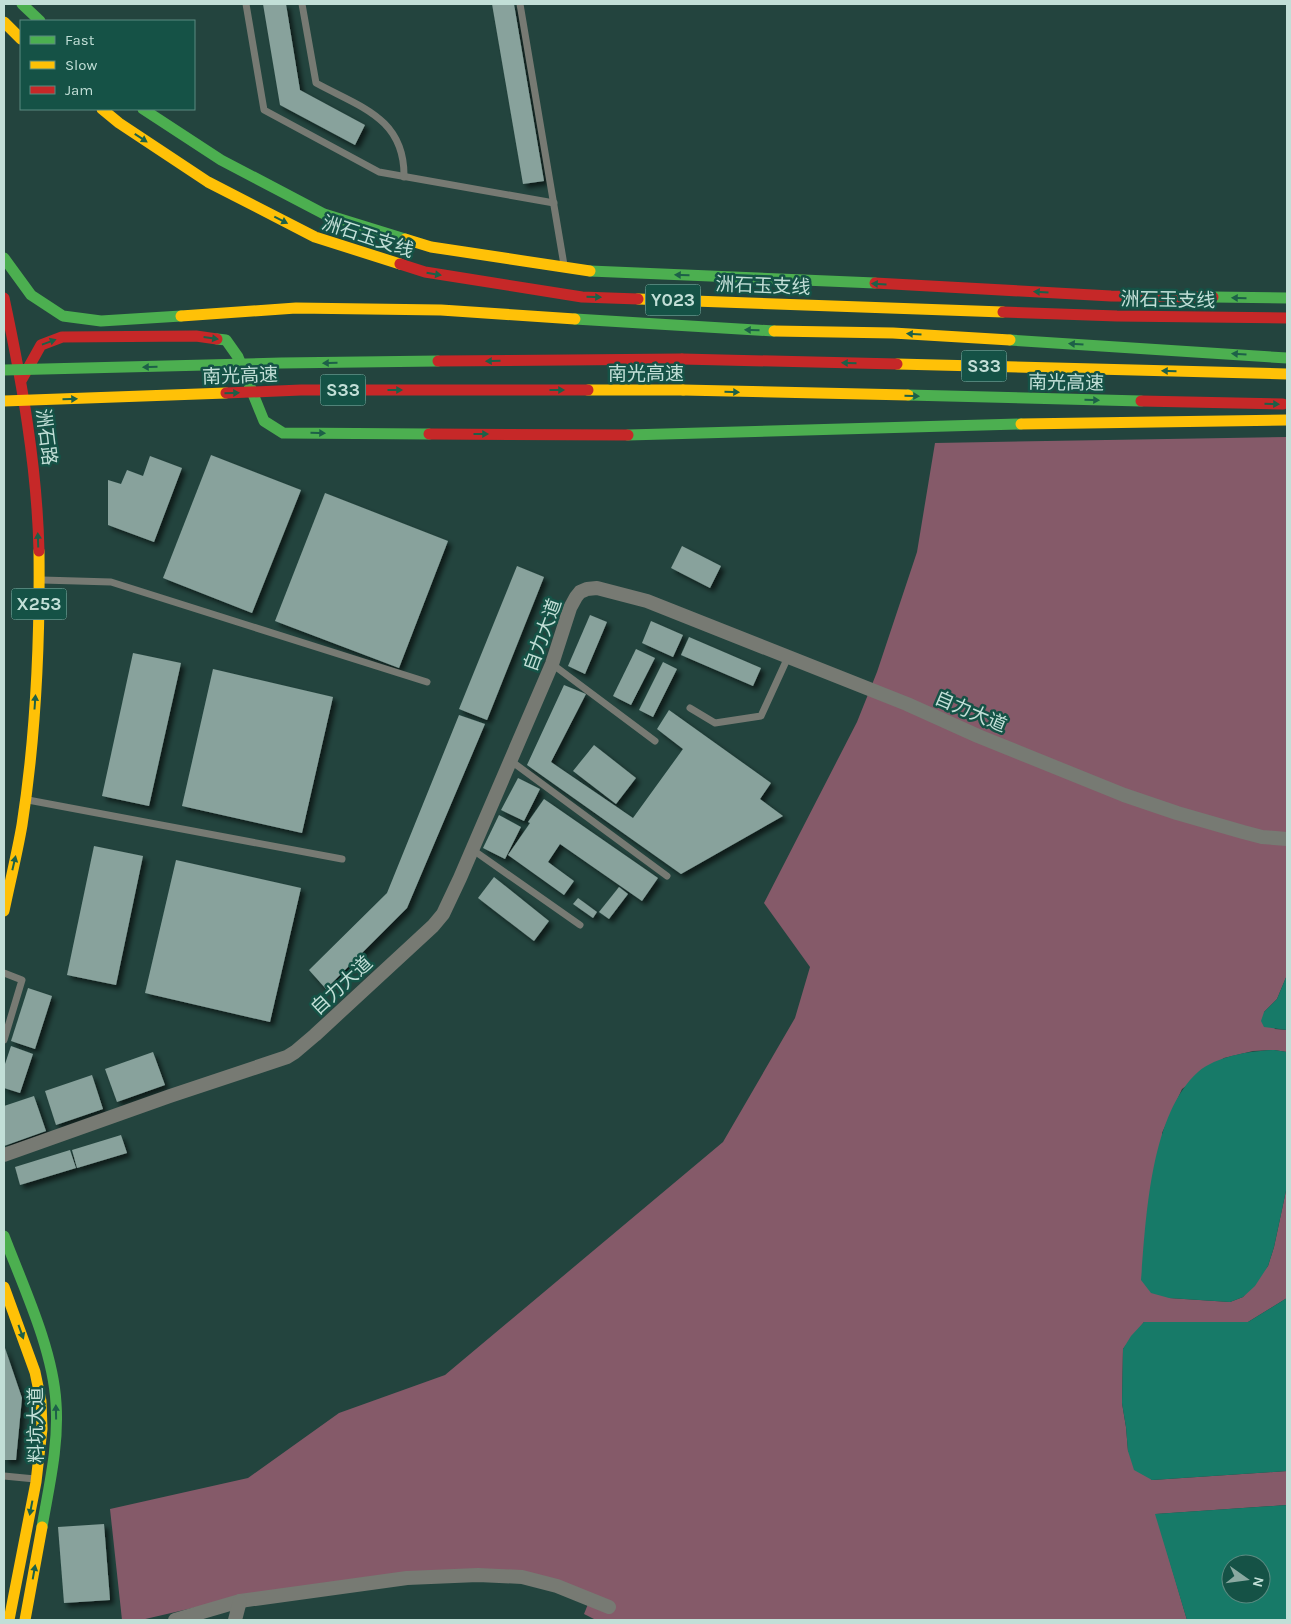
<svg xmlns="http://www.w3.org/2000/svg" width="1291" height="1624" font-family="Karla,'Noto Sans SC',sans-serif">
<defs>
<filter id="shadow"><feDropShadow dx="4" dy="4" stdDeviation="2.5" flood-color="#0009"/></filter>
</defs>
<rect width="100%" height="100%" fill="#23443e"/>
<polygon fill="#855a69" points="1287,437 1287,975 1277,999 1264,1012 1275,1029 1287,1030 1287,1052 1274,1050 1253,1051 1224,1058 1182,1089 1162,1133 1169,1298 1230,1302 1243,1297 1268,1266 1274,1247 1287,1186 1287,1298 1248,1322 1144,1322 1123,1349 1122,1403 1126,1427 1128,1451 1152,1480 1287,1471 1287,1505 1156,1514 1187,1620 596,1620 584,1614 592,1594 524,1572 197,1607 141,1620 122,1620 110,1509 248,1478 339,1413 445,1375 723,1142 795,1018 810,967 764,903 857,722 877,672 917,552 935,443"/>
<g fill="#177a68" fill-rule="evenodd">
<polygon points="1287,975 1287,1030 1264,1027 1261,1021 1264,1012 1277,999"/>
<path d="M1274,1050L1287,1052V1186L1274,1247L1268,1266L1255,1286L1243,1297L1230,1302L1169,1298L1151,1293L1141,1280C1146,1219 1150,1115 1198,1072C1217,1056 1250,1051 1274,1050Z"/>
<polygon points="1287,1298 1287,1471 1152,1480 1134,1470 1128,1451 1126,1427 1122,1403 1123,1349 1131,1336 1144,1322 1248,1322"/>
<path d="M1287,1505V1620H1187L1155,1514ZM1231,1564H1261V1594H1231Z"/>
</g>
<g fill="#88a29c" filter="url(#shadow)">
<polygon points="263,4 286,4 300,90 365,125 355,145 280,105"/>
<polygon points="492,4 514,4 544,181 523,184"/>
<polygon points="211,455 301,490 252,613 163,578"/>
<polygon points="150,456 182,468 154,542 108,525 108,480 121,484 127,470 143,476"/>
<polygon points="325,493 448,541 399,668 275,621"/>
<polygon points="682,546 721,566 710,588 671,568"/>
<polygon points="517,566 544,577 487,720 459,709"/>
<polygon points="590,615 607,622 585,674 568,666"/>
<polygon points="651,621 683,635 673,657 642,643"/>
<polygon points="689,637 761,668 753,686 681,655"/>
<polygon points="636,649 655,658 631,705 613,696"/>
<polygon points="133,653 181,663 149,806 102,796"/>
<polygon points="663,662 677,669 653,717 639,710"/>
<polygon points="213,669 333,697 302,833 182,806"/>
<polygon points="564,685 586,694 551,762 633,818 683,749 657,729 669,710 771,783 760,799 783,816 681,874 527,765"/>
<polygon points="459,715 485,724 407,908 326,989 309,970 387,893"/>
<polygon points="594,745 636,778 616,804 573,771"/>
<polygon points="518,778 540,789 524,821 501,810"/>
<polygon points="544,799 658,878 642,901 560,844 548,862 574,881 564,895 508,855 530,823 528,822"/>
<polygon points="499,815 521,827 505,859 483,848"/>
<polygon points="94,846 143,856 116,985 67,975"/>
<polygon points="176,860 301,888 270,1022 145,993"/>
<polygon points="494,877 549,921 534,941 478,898"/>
<polygon points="619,887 628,894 609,919 599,912"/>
<polygon points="578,898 597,912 593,918 573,904"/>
<polygon points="28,988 52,996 35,1049 11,1041"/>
<polygon points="11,1046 33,1054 20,1093 4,1088 4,1067"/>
<polygon points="153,1052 165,1085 117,1102 105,1069"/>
<polygon points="92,1075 103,1109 56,1125 45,1091"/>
<polygon points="34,1096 46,1131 4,1146 4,1106"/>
<polygon points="121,1135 127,1153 77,1168 72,1150"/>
<polygon points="70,1150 76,1168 20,1185 15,1167"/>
<polygon points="4,1345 22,1398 16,1460 4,1460"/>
<polygon points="104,1524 110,1600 64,1603 58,1527"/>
</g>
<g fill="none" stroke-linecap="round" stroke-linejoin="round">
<g stroke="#777a73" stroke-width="7">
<polyline points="246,4 264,110 379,172 554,203"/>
<path d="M302,4L316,83C360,107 405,118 404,177"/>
<polyline points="520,4 564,265"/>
<polyline points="42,580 111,582 427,682"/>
<polyline points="552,664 655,741"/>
<polyline points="690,708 715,723 761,716 788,657"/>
<polyline points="511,761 667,876"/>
<polyline points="28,800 342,859"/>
<polyline points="473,850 580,925"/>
<polyline points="4,973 22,980 4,1040"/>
<polyline points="4,1476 35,1479"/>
</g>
<g stroke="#777a73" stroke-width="14">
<polyline points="4,1155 170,1096 287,1057 295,1052 315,1035 433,926 443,914 460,878 552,664 570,608 576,597 580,592 587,589 597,588 647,601 907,704 978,736 1124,795 1177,813 1243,832 1262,837 1287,839"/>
<polyline points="175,1620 240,1601 407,1578 478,1575 522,1577 557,1586 609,1607"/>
<polyline points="235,1620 240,1601"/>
</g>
<g stroke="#4caf50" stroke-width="11">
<polyline points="22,4 40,21"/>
<polyline points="143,109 221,160 324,214 405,239"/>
<polyline points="4,258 31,295 63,316 101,321 181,316"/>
<polyline points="590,271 875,283"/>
<polyline points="1213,297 1287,298"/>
<polyline points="575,319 774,331"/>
<polyline points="217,339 226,340 238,357 264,421 283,433 429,434"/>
<polyline points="1010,340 1287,358"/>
<polyline points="908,395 1141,401"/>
<polyline points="628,435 1021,424"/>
<path d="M4,1236C23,1286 53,1349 56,1403C59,1445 49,1486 42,1527"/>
</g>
<g stroke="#ffc107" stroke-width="11">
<polyline points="4,22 21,39"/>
<polyline points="102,109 119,123 208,182 315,237 400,264"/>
<polyline points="405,239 431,247 590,271"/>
<polyline points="638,299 1003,312"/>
<polyline points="181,316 296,308 441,310 575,319"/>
<polyline points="774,331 893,333 1010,340"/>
<polyline points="897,364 1287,374"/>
<polyline points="683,390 908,395"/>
<polyline points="1021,424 1287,420"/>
<path d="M4,911C10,882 17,854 22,825C36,735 40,642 39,551"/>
<polyline points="4,1287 35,1372 41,1401 42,1429 36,1482 9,1620"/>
<polyline points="25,1620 42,1527"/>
</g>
<g stroke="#c62828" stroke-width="11">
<polyline points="400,264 425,272 582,297 638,299"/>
<polyline points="875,283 1111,296 1213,297"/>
<path d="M4,298C22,382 37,466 39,551"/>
<polyline points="1003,312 1117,316 1287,318"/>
<polyline points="682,359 897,364"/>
<polyline points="22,379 41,345 62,337 196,336 217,339"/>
<polyline points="1141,401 1283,404"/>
<polyline points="429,434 628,435"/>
</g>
<polyline stroke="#4caf50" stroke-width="11" points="4,370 281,363 438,361"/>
<g stroke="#ffc107" stroke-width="11">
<polyline points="588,390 683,390"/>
<polyline points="4,401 226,393"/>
</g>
<g stroke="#c62828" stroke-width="11">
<polyline points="438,361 682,359"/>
<polyline points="226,393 301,390 588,390"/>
</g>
</g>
<defs><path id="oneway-solid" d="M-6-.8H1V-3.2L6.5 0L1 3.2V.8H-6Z" transform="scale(1.25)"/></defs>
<g fill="#1d6048">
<use href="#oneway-solid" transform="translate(141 138) rotate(33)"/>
<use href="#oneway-solid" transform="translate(281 220) rotate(27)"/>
<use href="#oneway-solid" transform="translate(434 274) rotate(9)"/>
<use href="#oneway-solid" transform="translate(682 275) rotate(-178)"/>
<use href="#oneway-solid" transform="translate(879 284) rotate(-177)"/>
<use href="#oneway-solid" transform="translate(1041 292) rotate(-177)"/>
<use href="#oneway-solid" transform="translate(594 297) rotate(2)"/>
<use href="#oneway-solid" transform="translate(1239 298) rotate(-179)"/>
<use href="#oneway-solid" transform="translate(752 330) rotate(-179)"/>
<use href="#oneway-solid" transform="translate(914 334) rotate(-177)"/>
<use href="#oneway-solid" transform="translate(211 338) rotate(8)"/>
<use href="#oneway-solid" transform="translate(49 342) rotate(-20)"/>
<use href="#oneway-solid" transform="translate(1076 344) rotate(-176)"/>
<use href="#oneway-solid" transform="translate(1239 354) rotate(-176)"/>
<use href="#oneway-solid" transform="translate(493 361) rotate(179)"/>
<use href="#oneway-solid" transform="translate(330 363) rotate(179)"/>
<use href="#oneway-solid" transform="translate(849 363) rotate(-179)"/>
<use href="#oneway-solid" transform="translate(150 367) rotate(179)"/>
<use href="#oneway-solid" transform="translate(1169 371) rotate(-179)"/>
<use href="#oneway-solid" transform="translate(395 390)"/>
<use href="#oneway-solid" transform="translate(557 390)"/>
<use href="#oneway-solid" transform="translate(732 392) rotate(1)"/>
<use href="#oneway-solid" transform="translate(232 393) rotate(-2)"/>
<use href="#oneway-solid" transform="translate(912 396) rotate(1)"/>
<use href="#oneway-solid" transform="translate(70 399) rotate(-2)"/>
<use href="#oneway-solid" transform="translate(1092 400) rotate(1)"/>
<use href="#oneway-solid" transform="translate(1272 404) rotate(1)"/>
<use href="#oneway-solid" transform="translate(318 433) rotate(1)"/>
<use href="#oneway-solid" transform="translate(481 434)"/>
<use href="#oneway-solid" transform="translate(38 540) rotate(-92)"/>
<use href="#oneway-solid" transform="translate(35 702) rotate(-86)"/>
<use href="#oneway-solid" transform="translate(14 863) rotate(-77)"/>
<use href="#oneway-solid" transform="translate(21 1332) rotate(70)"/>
<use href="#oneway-solid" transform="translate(56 1412) rotate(-91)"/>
<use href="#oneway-solid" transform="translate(31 1508) rotate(101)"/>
<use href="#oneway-solid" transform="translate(34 1572) rotate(-80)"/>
</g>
<g text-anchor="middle" stroke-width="5" stroke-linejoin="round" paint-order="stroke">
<g fill="#155246" stroke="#8eb5ac" stroke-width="1">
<rect x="645.5" y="284.5" width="55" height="31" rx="4"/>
<rect x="961.5" y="350.5" width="45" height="31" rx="4"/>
<rect x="320.5" y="374.5" width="45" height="31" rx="4"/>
<rect x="11.5" y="588.5" width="55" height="31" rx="4"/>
</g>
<g font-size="18" font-weight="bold" fill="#c2dfd7">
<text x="673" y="306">Y023</text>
<text x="984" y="372">S33</text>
<text x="343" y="396">S33</text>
<text x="39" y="610">X253</text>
</g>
<g font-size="19" fill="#c2dfd7" stroke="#155246">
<text transform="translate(368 236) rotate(18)" y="7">洲石玉支线</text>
<text transform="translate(763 285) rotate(2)" y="7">洲石玉支线</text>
<text transform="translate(1168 299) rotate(1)" y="7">洲石玉支线</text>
<text x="646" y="380">南光高速</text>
<text transform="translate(240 375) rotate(-2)" y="7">南光高速</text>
<text transform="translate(1066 382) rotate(1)" y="7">南光高速</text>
<text transform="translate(47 437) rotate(83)" y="7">洲石路</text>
<text transform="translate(542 635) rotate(-70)" y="7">自力大道</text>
<text transform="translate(971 711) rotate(23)" y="7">自力大道</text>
<text transform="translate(341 985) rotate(-43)" y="7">自力大道</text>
<text transform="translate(35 1425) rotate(-90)" y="7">料坑大道</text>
</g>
</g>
<rect width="1291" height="1624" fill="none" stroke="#c2dfd7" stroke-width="10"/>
<rect x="20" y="20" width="175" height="90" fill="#155246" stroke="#5a8a80"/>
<rect x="30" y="36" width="25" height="8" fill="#4caf50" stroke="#5a8a80"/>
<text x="65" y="45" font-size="15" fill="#c2dfd7">Fast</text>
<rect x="30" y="61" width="25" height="8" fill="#ffc107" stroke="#5a8a80"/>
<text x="65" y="70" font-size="15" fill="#c2dfd7">Slow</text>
<rect x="30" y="86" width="25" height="8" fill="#c62828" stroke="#5a8a80"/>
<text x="65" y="95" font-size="15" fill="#c2dfd7">Jam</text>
<g transform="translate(1246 1579) rotate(104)"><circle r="24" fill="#155246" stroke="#5a8a80"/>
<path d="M0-4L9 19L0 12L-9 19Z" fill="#8aa9a1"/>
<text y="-8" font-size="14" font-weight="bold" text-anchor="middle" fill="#c2dfd7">N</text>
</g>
</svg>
